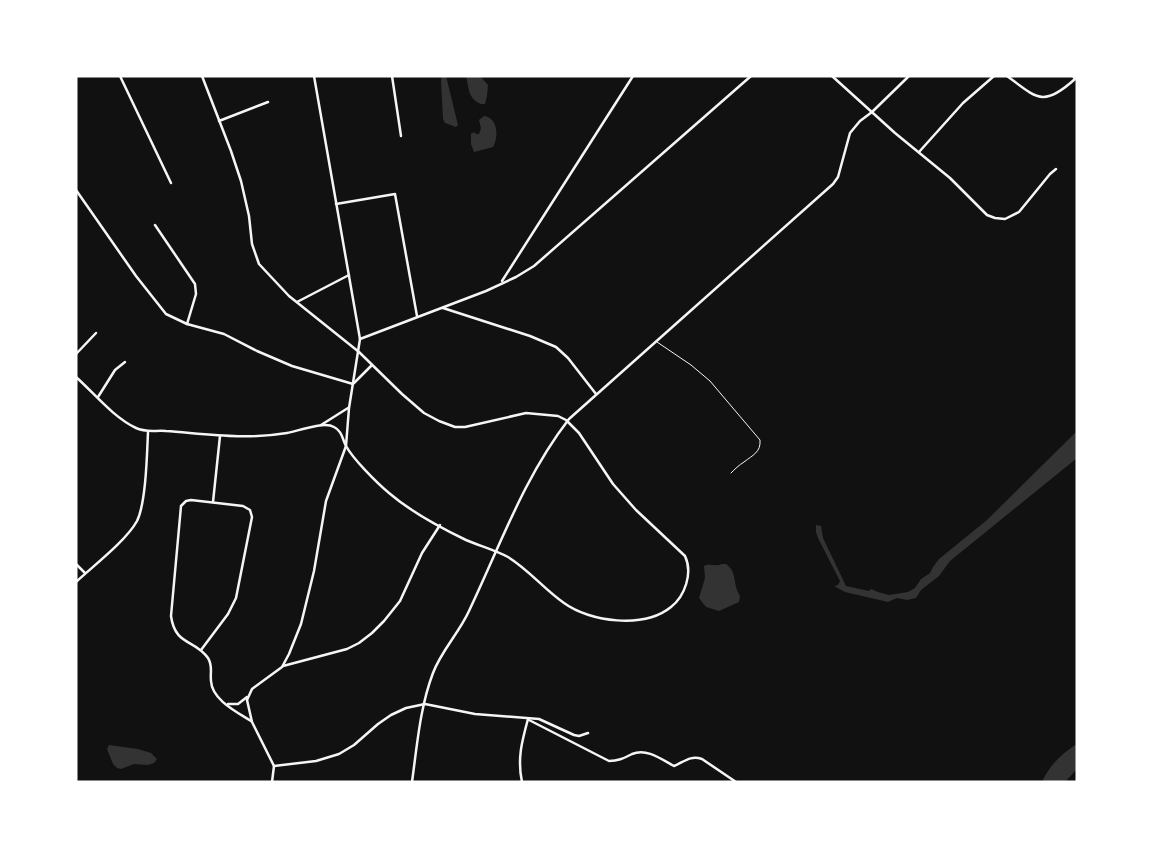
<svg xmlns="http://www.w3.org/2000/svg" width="1153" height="858" font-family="'Work Sans',sans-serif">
<rect width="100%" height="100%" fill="#111"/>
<g fill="#333">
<polygon points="446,76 458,125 456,127 445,123 443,119 441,80 442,76"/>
<path d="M466,76H480L488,85L487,96L485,104H481C468,99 469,88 466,76Z"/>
<path d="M484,116C498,118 499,137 493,147L474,152L471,144V134L474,132L476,134H479L481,128L479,120Z"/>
<polygon points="1077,431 1077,458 950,561 939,576 921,590 916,598 907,600 897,598 888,602 845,592 834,586 838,585 840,581 818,538 816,532 816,525 821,526 823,538 846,586 869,591 871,589 878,592 889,595 908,592 915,588 921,579 930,573 933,567 939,559 987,520"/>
<path d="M722,564H726C738,573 732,584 740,596L739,602L719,611L706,607L699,598L705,578L704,566C709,563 716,567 722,564Z"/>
<path d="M1077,744V769L1065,782H1042C1049,766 1062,753 1077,744Z"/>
<polygon points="109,745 138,749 151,753 157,759 154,763 148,765 134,764 121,769 117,768 113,764 107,749"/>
</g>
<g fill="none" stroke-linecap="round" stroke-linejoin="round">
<path stroke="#f5f5f5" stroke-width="1" d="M657,342L691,365L710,381L760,440C761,452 753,455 744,462C739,465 735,469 731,473"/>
<g stroke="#f5f5f5" stroke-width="2.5">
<polyline points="120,76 171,183"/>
<polyline points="392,76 401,136"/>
<polyline points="832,76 895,133 950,178 987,215 995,218 1005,219 1019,212 1050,174 1056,169"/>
<path d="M1007,76C1037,98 1043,108 1075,79L1073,76"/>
<polyline points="219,121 268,102"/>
<polyline points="919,152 963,103 994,76"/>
<polyline points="76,190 136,276 166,314 187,324 224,334 257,351 292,366 353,384"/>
<polyline points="336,204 395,194 417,316"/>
<polyline points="155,225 195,284 196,294 187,324"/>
<polyline points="502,281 633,76"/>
<polyline points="297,302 349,275"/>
<polyline points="443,308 530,336 556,347 568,358 596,394"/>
<polyline points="360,339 486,291 516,277 534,266 751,76"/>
<polyline points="76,354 96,333"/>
<path d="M76,377C95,394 113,417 136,428C146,433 156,430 166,431C207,434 246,440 287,433C298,431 324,421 334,427C342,431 342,438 346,446C353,459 377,483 389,493C410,511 441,528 466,540C480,546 495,550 508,557C529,570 544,589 564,603C590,622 644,629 671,607C685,596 693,573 685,556L636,510L613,484L579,433L566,420L558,416L526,413L465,427H455L439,421L424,413L402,394L359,352L289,296L259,264L252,244L249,216L241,181L231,151L202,76"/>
<polyline points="354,383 372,365"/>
<polyline points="98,397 115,370 125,362"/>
<polyline points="321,425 348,408"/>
<polyline points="213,502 220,436"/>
<polyline points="76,564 85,573"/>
<path d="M76,582C93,566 126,541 137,521C146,503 147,454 148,432"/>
<path d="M201,650L228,614L236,598L252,517L250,510L243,506L191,500L186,501L181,506L171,616C175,646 195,639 208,658C213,666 210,672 211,681C212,700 237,712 251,721"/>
<polyline points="283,666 347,649 359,643 372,633 384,621 400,601 422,553 440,525"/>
<polyline points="228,704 238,704 247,697"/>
<path d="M529,720L609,761C619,761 624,758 632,754C647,748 661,759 674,766C684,762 690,755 702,759L736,782"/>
<polyline points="274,766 252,722 247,700 252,689 282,667 289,654 301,624 314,571 326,501 346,446 349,408 360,339 314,76"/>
<polyline points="274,766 316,761 339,754 354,745 378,724 391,715 406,708 425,704 475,714 539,719 574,735 579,736 588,733"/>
<polyline points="272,782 274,766"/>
<path d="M412,782C417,746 420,707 433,673C441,651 459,633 469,611C500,546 524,477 569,419L833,184L838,177L850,133L860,121L872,112L909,76"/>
<path d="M522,782C517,759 522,741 528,719"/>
</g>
</g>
<rect width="1153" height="858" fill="none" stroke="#ffffff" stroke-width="155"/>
</svg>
